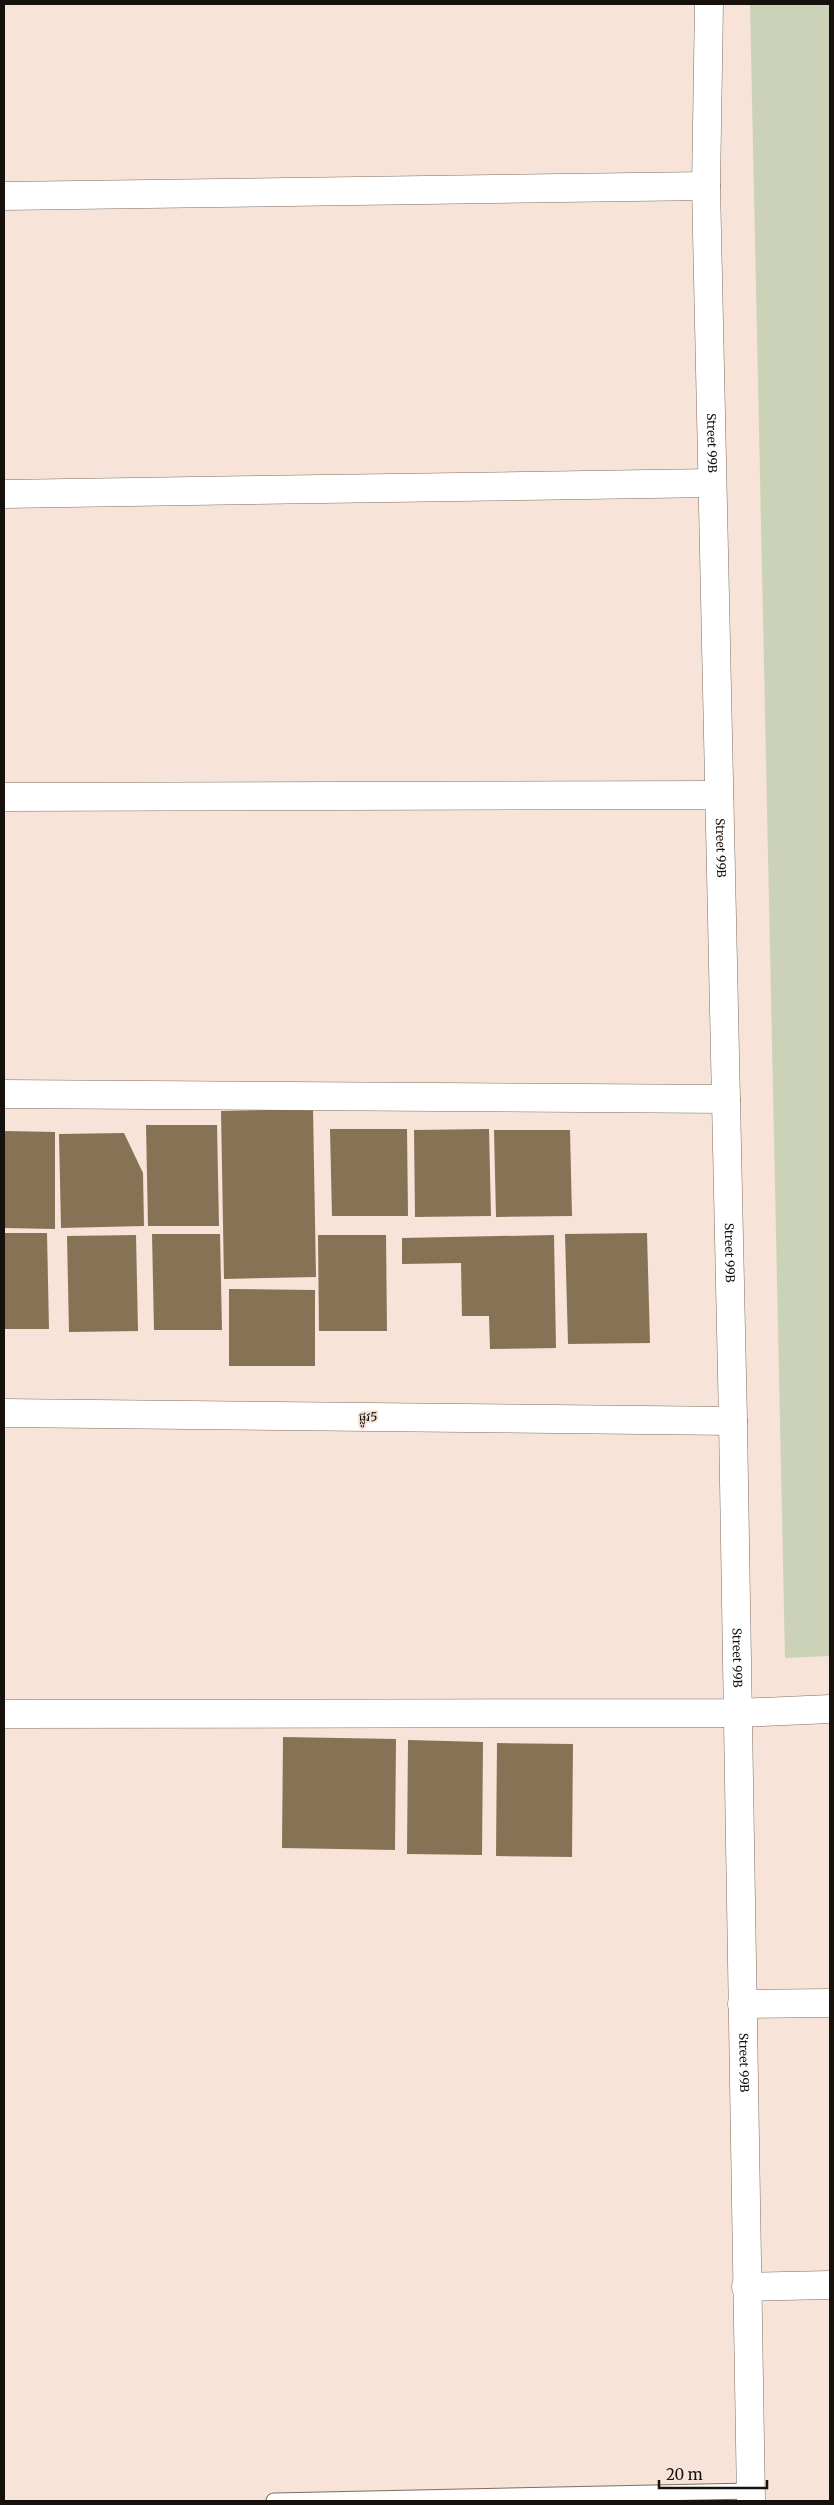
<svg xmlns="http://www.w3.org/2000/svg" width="834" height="2505" font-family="Merriweather,'Noto Sans Khmer',serif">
<rect width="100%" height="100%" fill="#f7e3d7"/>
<polygon fill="#ccd2b8" points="750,4 830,4 830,1656 785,1658"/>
<g fill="#877256">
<polygon points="313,1109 316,1277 224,1279 221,1111"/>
<polygon points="146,1125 217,1125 219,1226 148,1226"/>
<polygon points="330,1129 407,1129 408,1216 332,1216"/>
<polygon points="489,1129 491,1216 415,1217 414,1130"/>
<polygon points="494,1130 570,1130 572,1216 496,1217"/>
<polygon points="4,1131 55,1132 55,1229 4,1228"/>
<polygon points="124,1133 143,1173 144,1226 61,1228 59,1134"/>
<polygon points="4,1233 47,1233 49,1329 4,1329"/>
<polygon points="647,1233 650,1343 568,1344 565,1234"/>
<polygon points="152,1234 220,1234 222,1330 154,1330"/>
<polygon points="136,1235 138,1331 69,1332 67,1236"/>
<polygon points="318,1235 386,1235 387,1331 319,1331"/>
<polygon points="554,1235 556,1348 490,1349 489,1316 462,1316 461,1263 402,1264 402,1238"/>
<polygon points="229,1289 315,1290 315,1366 229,1366"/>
<polygon points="283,1737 396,1739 395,1850 282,1848"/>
<polygon points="408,1740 483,1742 482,1855 407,1854"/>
<polygon points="497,1743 573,1744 572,1857 496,1856"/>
</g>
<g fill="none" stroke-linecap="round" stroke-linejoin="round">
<g stroke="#7f6e63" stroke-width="17">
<polyline id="lane" points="274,2501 751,2491"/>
</g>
<g stroke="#7f6e63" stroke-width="29">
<g id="street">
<polyline points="4,196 706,186"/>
<polyline points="4,494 712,483"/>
<polyline points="4,797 719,795"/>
<polyline points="4,1094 726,1099"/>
<polyline points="4,1413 733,1421"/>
<polyline points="4,1714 738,1713 830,1709"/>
<polyline points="742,2004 830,2003"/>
<polyline points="746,2287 830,2285"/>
</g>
</g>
<g stroke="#7f6e63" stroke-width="29">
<g id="secondary">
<path id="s1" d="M709,4L706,186L733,1421L751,2501"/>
</g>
</g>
<use href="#lane" stroke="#fff" stroke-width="15"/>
<use href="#street" stroke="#fff" stroke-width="28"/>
<use href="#secondary" stroke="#fff" stroke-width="28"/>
</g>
<g text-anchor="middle" stroke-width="4" stroke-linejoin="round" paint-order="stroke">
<g font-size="12" fill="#17110d" stroke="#f7e3d7">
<text dy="4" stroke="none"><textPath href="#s1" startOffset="439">Street 99B</textPath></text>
<text dy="4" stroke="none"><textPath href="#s1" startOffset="844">Street 99B</textPath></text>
<text dy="4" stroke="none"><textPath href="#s1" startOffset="1249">Street 99B</textPath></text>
<text transform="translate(368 1417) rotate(1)" y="4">ផ្លូវ5</text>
<text dy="4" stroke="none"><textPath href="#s1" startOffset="1654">Street 99B</textPath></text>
<text dy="4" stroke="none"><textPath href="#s1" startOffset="2059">Street 99B</textPath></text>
</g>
</g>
<rect width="834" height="2505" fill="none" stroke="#17110d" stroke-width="10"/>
<path d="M659 2480v8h108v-8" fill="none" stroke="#17110d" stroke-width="2.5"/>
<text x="666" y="2480" font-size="15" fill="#17110d" stroke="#f7e3d7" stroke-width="4" paint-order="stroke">20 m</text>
</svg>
